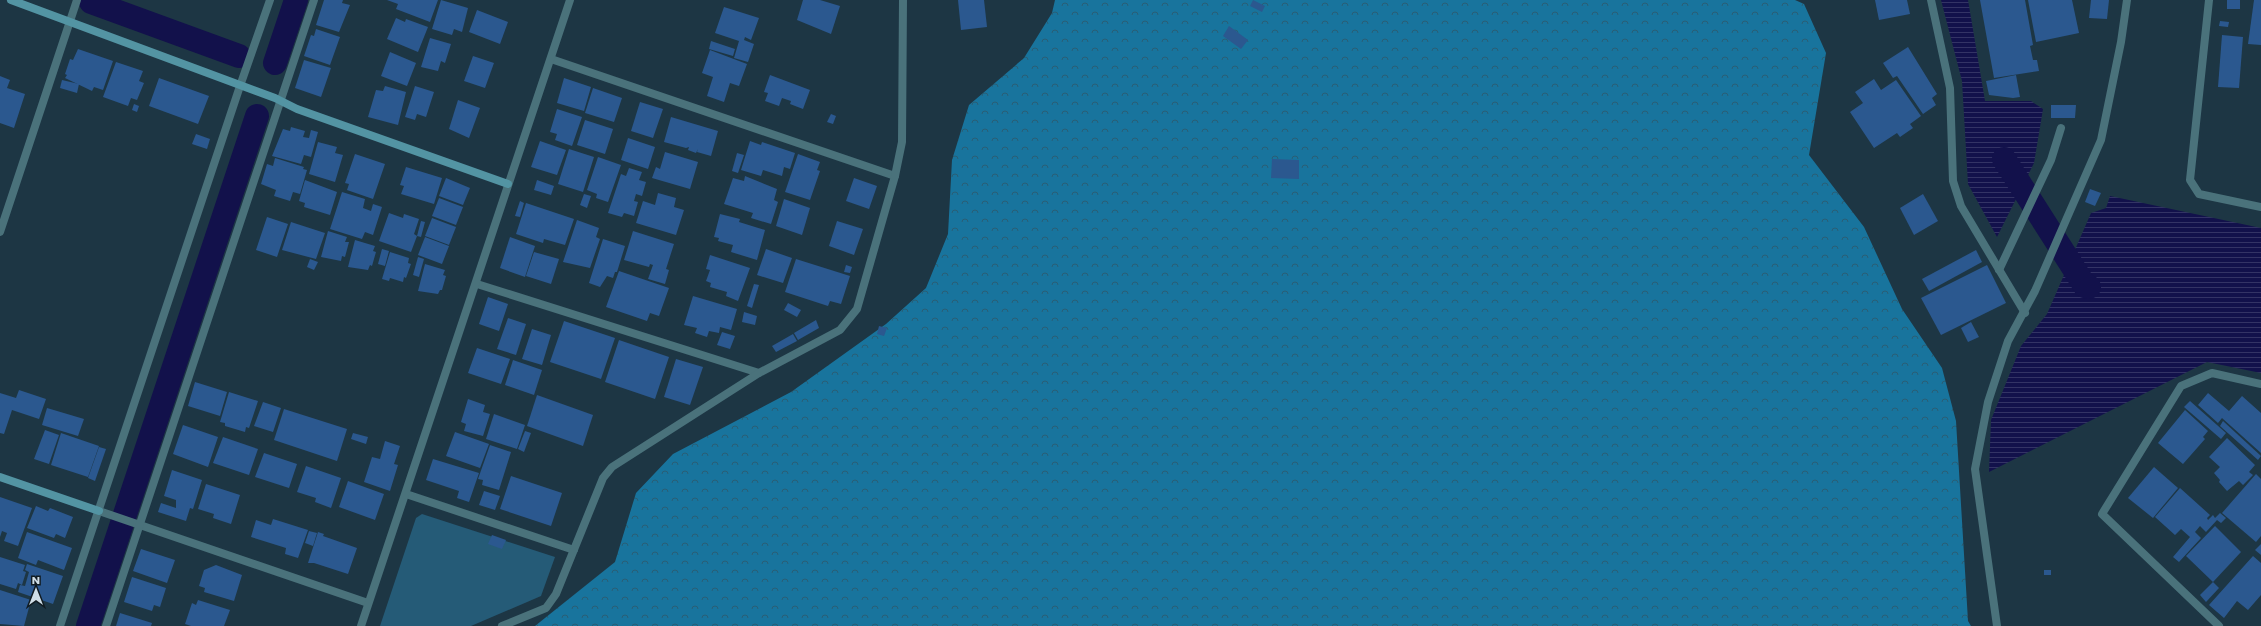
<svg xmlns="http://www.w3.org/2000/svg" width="2261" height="626" font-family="Poppins,sans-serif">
<defs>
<pattern id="forest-crowns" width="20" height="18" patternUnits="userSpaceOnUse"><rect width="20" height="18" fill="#18749d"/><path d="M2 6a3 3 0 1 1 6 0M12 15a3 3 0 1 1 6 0" fill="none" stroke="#295e75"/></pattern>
<pattern id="water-rules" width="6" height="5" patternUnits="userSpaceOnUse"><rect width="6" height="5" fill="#12114b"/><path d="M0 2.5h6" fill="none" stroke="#333365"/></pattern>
</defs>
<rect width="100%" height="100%" fill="#1d3644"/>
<polygon fill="url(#forest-crowns)" points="1055,0 1795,0 1804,4 1826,53 1809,155 1864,227 1902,309 1942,368 1956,421 1968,621 1971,626 535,626 615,562 636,493 673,454 791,392 886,324 926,288 948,234 952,160 969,105 1024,58 1052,13"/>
<polygon fill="#255b77" points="422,514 555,557 541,596 471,626 380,626 416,518"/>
<g fill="url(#water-rules)">
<polygon points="1941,0 1968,0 1985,101 2031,101 2043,109 2034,163 1997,237 1968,184 1962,81"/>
<polygon points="2110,196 2261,228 2261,373 2207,362 1989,472 1991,420 2021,346 2047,314 2091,213 2106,208"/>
</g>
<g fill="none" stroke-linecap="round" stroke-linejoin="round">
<g stroke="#12114b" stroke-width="24">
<polyline points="91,2 239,56"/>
<polyline points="275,63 296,0"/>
<polyline points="2004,159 2085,286 2089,287"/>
<polyline points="88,626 257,116"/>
</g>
</g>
<g fill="#2b588f">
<polygon points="324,0 343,0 342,3 350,5 339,32 316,25"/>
<polygon points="387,0 438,0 430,22 396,9 398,4"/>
<polygon points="441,0 468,8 462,32 454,29 452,35 432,29"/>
<polygon points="803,0 820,0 840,6 831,34 797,20"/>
<polygon points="958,0 984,0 987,27 961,30"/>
<polygon points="1253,0 1265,6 1262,12 1250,6"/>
<polygon points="1875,0 1907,0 1910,14 1879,20"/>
<polygon points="1980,0 2025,0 2033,45 2030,46 2033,60 2037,60 2039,71 1994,78"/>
<polygon points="2028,0 2072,0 2079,33 2036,42"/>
<polygon points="2091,0 2109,0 2107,19 2089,18"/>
<rect x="2227" y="0" width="13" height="9"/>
<polygon points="2254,0 2261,0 2261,45 2248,44"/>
<polygon points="724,7 759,18 751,40 745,37 744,40 754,44 748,62 734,58 739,41 715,33"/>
<polygon points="477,10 508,22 500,44 469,32"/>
<polygon points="396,18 405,22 406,19 428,27 418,52 387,39"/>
<polygon points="2220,21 2229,22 2228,27 2219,26"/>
<polygon points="1229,26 1248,40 1241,49 1223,36"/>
<polygon points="316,29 340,37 330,65 304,56 311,35 314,36"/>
<polygon points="2222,35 2243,37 2239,88 2218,87"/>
<polygon points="430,38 451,44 445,63 441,61 438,71 421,67"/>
<polygon points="711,41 735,49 733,56 709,49"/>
<polygon points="1908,47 1937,94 1932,98 1936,105 1923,114 1897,76 1893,78 1883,63"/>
<polygon points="78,49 113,61 103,90 94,87 92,91 65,78 67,75 65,74 70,59 73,60"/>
<polygon points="710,50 747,64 739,86 730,83 724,102 707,96 713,77 702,73"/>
<polygon points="390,52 416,63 407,86 381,76"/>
<polygon points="473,56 494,63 485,88 464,81"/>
<polygon points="304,60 331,68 321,97 295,88"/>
<polygon points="116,62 143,71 139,81 144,83 137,100 131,98 128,106 103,97"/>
<polygon points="770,75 810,90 803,109 790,104 791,101 782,98 779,106 765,101 768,93 764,92"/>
<polygon points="2016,75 2020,97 2013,98 1989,95 1986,81"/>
<polygon points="0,76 10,80 7,88 25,94 14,128 0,123"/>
<polygon points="159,78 209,96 198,124 149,106"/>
<polygon points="564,78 591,87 584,111 557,103"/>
<polygon points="1874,79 1881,90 1896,80 1921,116 1910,124 1913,128 1900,137 1897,133 1874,148 1850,112 1863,103 1855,92"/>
<polygon points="62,80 79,84 77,93 60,88"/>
<polygon points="385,86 406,92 398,125 368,117 376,90 383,91"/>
<polygon points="415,86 434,92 426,117 417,114 415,120 405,117"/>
<polygon points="593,88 622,98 614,122 585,113"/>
<polygon points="458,100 480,108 469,138 449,129"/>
<polygon points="640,102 663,109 653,138 631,131"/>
<polygon points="134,104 139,106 137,112 132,110"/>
<polygon points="2051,105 2076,105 2075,118 2051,118"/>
<polygon points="557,109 582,117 572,146 555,140 557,134 550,132"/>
<polygon points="831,114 836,116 833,124 827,122"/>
<polygon points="671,117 718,131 711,156 697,152 698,149 696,153 688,150 689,147 686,148 664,142"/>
<polygon points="585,120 613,129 605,154 577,145"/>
<polygon points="291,127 305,131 303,137 309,138 311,130 318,132 311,157 304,155 301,164 272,156 283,129 290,131"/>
<polygon points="196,134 210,139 207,149 192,144"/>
<polygon points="628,138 655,147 648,169 621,160"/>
<polygon points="540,141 566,150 557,175 531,167"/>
<polygon points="750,141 761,145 762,142 795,153 790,169 784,167 782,176 763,170 761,176 741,170"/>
<polygon points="318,142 337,147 335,153 343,155 335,182 309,174"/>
<polygon points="569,149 594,157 583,192 558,184"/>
<polygon points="665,152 698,162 690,189 652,178 656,167 660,169"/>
<polygon points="737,153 744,155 738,173 732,171"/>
<polygon points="355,154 385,164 373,199 347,190 349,184 345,183"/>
<polygon points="798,154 820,162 817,170 820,171 810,200 785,192"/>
<polygon points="598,157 621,165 608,202 596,198 597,194 587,190"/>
<polygon points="275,158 304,167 303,169 307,170 300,194 293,192 290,201 274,196 276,190 261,184 267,164 273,166"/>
<polygon points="1272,159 1299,160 1299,179 1271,178"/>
<polygon points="406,167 442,178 434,204 401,194 404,186 400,185"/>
<polygon points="629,168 642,172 639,180 646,182 642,196 636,194 634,201 638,202 634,216 624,213 622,217 608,213 621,174 626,176"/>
<polygon points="745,176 777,189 774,200 778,202 771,224 751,218 753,213 724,204 733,178 744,181"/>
<polygon points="446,178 470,188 463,205 439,196"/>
<polygon points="854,178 877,186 869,209 846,201"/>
<polygon points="305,180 337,192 330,215 304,207 305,203 299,201"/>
<polygon points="537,180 554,186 551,195 534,190"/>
<polygon points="2090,189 2101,193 2095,206 2085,202"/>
<polygon points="342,192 365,199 363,208 371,211 373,204 382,207 373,235 365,232 362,239 330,229"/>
<polygon points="658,193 676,198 674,207 684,210 676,235 636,223 643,201 655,205"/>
<polygon points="584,194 591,196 587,208 580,205"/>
<polygon points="1923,194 1938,221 1914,235 1900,208"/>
<polygon points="439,198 463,207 456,225 432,216"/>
<polygon points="784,199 810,208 802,235 776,226"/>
<polygon points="520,201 524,203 520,217 515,216"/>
<polygon points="526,203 574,219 565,245 544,239 543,243 516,234"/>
<polygon points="389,213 403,218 404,214 419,219 414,234 417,236 411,252 379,241"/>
<polygon points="720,214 740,219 739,222 765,230 757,260 731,252 733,245 718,241 719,238 714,237"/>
<polygon points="267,217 288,224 277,257 256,250"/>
<polygon points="432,218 456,227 449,245 425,236"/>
<polygon points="577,220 599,228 596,237 600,239 590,268 563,262"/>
<polygon points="421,221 425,222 421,237 417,236"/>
<polygon points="837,221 863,229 854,255 829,246"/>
<polygon points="291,222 325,233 316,259 282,250"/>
<polygon points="328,231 347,237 345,242 349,242 345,257 342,256 341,261 321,257"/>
<polygon points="633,231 674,244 666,269 669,270 665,284 648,279 653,265 650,264 649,267 624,260"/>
<polygon points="425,237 449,246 442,264 418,255"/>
<polygon points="510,237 535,246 525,277 500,268"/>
<polygon points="603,239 625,246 617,272 615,272 613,278 607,276 600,287 589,283"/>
<polygon points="355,240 375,246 373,251 376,252 372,266 370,265 368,270 348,267"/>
<polygon points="382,249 389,251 385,266 378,264"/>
<polygon points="766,249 792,258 783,283 757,275"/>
<polygon points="1976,250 1982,262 1929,291 1922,279"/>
<polygon points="390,252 409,258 408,263 411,264 406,278 404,277 403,282 390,278 389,281 382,279"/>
<polygon points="534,252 559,259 551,284 526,276"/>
<polygon points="710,255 750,268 738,301 726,296 727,292 710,287 711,283 706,281 710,270 706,269"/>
<polygon points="418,257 424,259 419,277 413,275"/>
<polygon points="310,259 318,262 314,270 307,267"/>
<polygon points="796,259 850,276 841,304 830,301 828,306 785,292"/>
<polygon points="425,264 445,270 443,275 446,276 442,290 440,290 438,294 418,291"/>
<polygon points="846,265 852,267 850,273 844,272"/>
<polygon points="1987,265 2006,303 1941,335 1921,298"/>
<polygon points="619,271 669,288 659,316 650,313 647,321 606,307"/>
<polygon points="754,284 759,285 752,308 747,306"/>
<polygon points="693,296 737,309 731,330 720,327 719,333 709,331 707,337 695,333 697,328 684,325"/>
<polygon points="488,297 508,304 499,331 479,324"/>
<polygon points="788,303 801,310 797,317 784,310"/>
<polygon points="744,312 757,316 755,325 742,322"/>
<polygon points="508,318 526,324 516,355 497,349"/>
<polygon points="816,320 819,328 798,340 794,333"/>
<polygon points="564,321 615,338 601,379 550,362"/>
<polygon points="1971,322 1979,337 1968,342 1961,328"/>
<polygon points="879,326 887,328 884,336 877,334"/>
<polygon points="532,329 551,335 542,365 522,359"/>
<polygon points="722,332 735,336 730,349 717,345"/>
<polygon points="793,334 797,341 776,352 772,346"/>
<polygon points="619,340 669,357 655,399 605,382"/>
<polygon points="477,348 510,359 501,384 468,373"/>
<polygon points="676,359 703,367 690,405 664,397"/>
<polygon points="513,360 542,370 534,395 505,385"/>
<polygon points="195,382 227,392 220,416 188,406"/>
<polygon points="19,390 46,399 39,419 12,410 4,434 0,433 0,393 16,398"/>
<polygon points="229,392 258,401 249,428 246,427 245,432 225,426 225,423 220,422"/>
<polygon points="2208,393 2229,411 2242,396 2261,413 2261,453 2222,418 2218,423 2198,405"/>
<polygon points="537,395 593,415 583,446 527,426"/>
<polygon points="468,399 485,405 483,412 490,414 483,436 464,431 466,424 461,422"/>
<polygon points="2190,401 2226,433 2221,439 2184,407"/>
<polygon points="263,402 281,408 273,432 254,426"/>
<polygon points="47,408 84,419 78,436 42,425"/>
<polygon points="284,409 347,429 337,461 274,440"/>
<polygon points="2185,410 2208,431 2203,437 2205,439 2183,464 2158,443"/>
<polygon points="494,414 525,425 517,449 486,439"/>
<polygon points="2223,421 2261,456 2258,460 2220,426"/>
<polygon points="183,425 218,437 208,467 173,454"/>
<polygon points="45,430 59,435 49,464 34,459"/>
<polygon points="525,431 531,433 524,452 518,449"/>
<polygon points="455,432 489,444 480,468 446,456"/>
<polygon points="61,433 99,446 88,477 51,465"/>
<polygon points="353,433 368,437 366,444 351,439"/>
<polygon points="223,437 258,449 249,475 213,463"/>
<polygon points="2227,438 2255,465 2249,472 2253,475 2243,485 2239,481 2227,491 2219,482 2220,480 2214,473 2220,467 2209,457"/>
<polygon points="385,441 400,446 394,464 398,465 390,491 364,482 372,457 380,459"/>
<polygon points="490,445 511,452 499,490 482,485 483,480 478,479"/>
<polygon points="99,447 106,449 95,481 88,478"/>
<polygon points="264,453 297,464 289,488 255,477"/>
<polygon points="433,459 479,473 469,502 457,498 459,491 426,480"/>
<polygon points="306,466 341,478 331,508 315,502 316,498 297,492"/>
<polygon points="2154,467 2178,488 2153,518 2128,498"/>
<polygon points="172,470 202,480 193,509 190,508 186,521 158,512 161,503 176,508 176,500 164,496"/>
<polygon points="2256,474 2261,479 2261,536 2256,542 2222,513"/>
<polygon points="511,476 562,493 551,526 500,509"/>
<polygon points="348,481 384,494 375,520 339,507"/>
<polygon points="206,484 240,495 231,524 213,518 214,514 198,509"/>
<polygon points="2180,488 2210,515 2207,518 2208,520 2213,515 2215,518 2220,513 2226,518 2221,523 2217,520 2206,532 2200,526 2195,532 2201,538 2179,562 2173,557 2190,537 2181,529 2175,535 2155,517"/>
<polygon points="484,491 500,496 495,510 479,505"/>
<polygon points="0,497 32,508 18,546 4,541 7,533 2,531 0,537"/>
<polygon points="36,506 48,511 50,508 73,517 65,538 56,534 54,538 27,528"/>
<polygon points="273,519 308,530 298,558 285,554 286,548 251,537 256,520 271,525"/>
<polygon points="2215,526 2241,552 2213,582 2186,556"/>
<polygon points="309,531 317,533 313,546 305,543"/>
<polygon points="27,532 72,548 64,570 38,560 36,565 18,558"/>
<polygon points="318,532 324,534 323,536 357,548 348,574 314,563 308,563"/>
<polygon points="492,535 506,540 502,549 488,544"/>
<polygon points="2261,544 2261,555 2255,550"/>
<polygon points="141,549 175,560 167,583 133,571"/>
<polygon points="2253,556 2261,563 2261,595 2248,610 2237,601 2224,618 2209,605"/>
<polygon points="0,557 25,565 23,571 26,572 22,585 18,583 16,589 0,584"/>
<polygon points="27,564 63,576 53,604 18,592 20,585 25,586 29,572 25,570"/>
<polygon points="216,565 242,575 234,601 204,592 205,588 199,586 204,570"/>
<rect x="2044" y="570" width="7" height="5"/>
<polygon points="132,577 166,588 160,607 154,605 152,611 124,602"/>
<polygon points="2213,582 2219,588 2206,602 2200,595"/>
<polygon points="0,590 31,600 24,626 0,624"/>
<polygon points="198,600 230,610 224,626 191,626 185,624 192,603 196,605"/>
<polygon points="120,613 152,623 151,626 116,626"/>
</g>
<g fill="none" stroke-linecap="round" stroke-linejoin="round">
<polyline stroke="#4a727b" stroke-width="8" points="1999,270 2051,160 2061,128"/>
<g stroke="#4a727b" stroke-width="8">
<polyline points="1931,0 1950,88 1953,181 1961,206 2025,313"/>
<polyline points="2209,0 2190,180 2199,194 2261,207"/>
<polyline points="551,59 895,176"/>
<polyline points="0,232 77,0"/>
<polyline points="477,284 759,373"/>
<polyline points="406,494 574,550"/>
<polyline points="99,511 368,603"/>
<polyline points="60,626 240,86 270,0"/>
<polyline points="106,626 314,0"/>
<polyline points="361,626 570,0"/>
<polyline points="502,626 546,608 556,594 603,478 612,467 759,373 840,330 857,309 895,176 902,142 903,0"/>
<polyline points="1997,626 1975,469 1988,402 2008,341 2035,291 2101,140 2121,42 2127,0"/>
<polyline points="2219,626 2102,514 2181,386 2212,373 2261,384"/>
</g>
<g stroke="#5394a3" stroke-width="8">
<polyline points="11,0 275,98 297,109 508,184"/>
<polyline points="0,477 99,511"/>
</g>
</g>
<g transform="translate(36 590)" stroke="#111c23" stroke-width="3" paint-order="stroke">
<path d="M0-3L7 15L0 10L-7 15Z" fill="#d0dee7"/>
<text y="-6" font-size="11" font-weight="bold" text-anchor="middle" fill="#d0dee7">N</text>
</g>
</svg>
